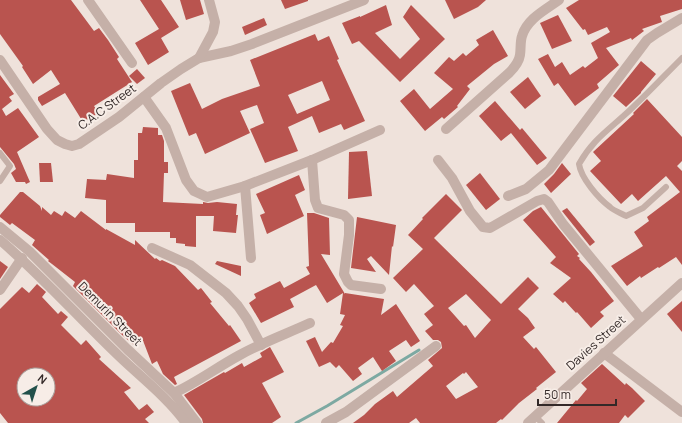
<svg xmlns="http://www.w3.org/2000/svg" width="682" height="423" font-family="Manrope,sans-serif">
<rect width="100%" height="100%" fill="#efe2db"/>
<g fill="none" stroke-linecap="round" stroke-linejoin="round">
<polyline stroke="#7da9a2" stroke-width="3" points="296,423 327,406 419,350"/>
</g>
<g fill="#b9544f" fill-rule="evenodd">
<polygon points="0,0 71,0 94,31 99,28 108,40 119,57 117,59 132,82 94,106 99,113 83,122 65,93 42,106 38,100 38,97 60,84 51,70 33,84 22,67 23,66 0,34"/>
<polygon points="140,0 161,0 179,27 161,38 169,52 148,65 135,43 159,29"/>
<polygon points="180,0 200,0 204,14 186,20"/>
<polygon points="281,0 308,0 308,1 285,9"/>
<polygon points="445,0 486,0 478,7 454,19"/>
<polygon points="579,0 682,0 682,9 660,16 662,22 642,29 644,31 632,40 631,38 606,48 619,65 597,84 599,88 575,106 558,83 554,86 538,59 548,54 555,67 562,62 570,75 583,66 585,68 598,58 591,43 610,32 607,27 588,35 585,29 583,30 566,8"/>
<polygon points="386,5 392,25 375,33 400,59 420,39 403,17 411,5 445,39 400,82 359,41 352,44 342,23 360,16 360,17"/>
<polygon points="558,15 572,41 552,49 540,23"/>
<polygon points="264,18 267,25 245,35 242,27"/>
<polygon points="493,30 508,56 494,64 467,86 470,89 457,106 458,107 444,119 442,117 425,131 400,101 414,89 430,109 453,89 434,73 449,57 454,61 463,53 466,56 479,45 476,40"/>
<path d="M315,34L318,41L329,36L339,59L337,60L365,121L344,130L341,124L319,133L312,116L288,127L298,151L265,163L250,129L264,123L257,105L240,111L250,133L205,154L196,133L189,136L171,91L190,83L202,109L222,99L260,86L250,60ZM322,81L330,100L297,114L288,95Z"/>
<polygon points="641,61 656,74 641,92 641,93 626,107 613,96"/>
<polygon points="137,69 145,78 137,84 129,76"/>
<polygon points="0,75 14,94 9,97 12,101 2,109 6,116 18,108 39,137 17,152 30,182 26,184 25,182 16,182 11,173 16,169 14,164 0,147"/>
<polygon points="528,77 541,96 525,109 510,92"/>
<polygon points="647,99 682,137 682,161 677,166 682,171 682,265 676,257 659,268 658,267 641,278 640,276 627,286 611,266 643,246 634,232 649,221 647,217 680,192 666,176 638,201 632,194 621,204 590,171 601,161 593,152 634,114 633,113"/>
<polygon points="495,101 520,130 522,128 547,158 537,165 511,133 501,141 479,116"/>
<polygon points="143,127 158,128 158,135 162,135 164,141 164,162 168,162 168,173 164,173 163,202 203,204 203,202 208,203 217,202 237,204 236,215 238,215 236,233 213,231 214,216 196,216 196,247 185,246 185,244 176,243 176,238 170,238 170,232 135,232 135,223 106,223 106,200 85,198 87,179 106,180 107,174 134,178 134,160 138,160 138,133 142,133"/>
<polygon points="367,151 372,196 348,199 349,152"/>
<polygon points="39,163 51,163 53,182 40,182"/>
<polygon points="562,163 571,174 551,193 544,184 554,174"/>
<polygon points="480,173 500,199 486,210 466,185"/>
<polygon points="299,175 305,190 295,195 304,216 267,234 260,215 265,213 256,194"/>
<polygon points="20,192 23,192 40,206 42,211 42,207 51,215 54,211 62,216 65,211 75,218 81,211 106,230 106,229 135,245 135,240 155,259 156,258 160,261 162,260 175,266 198,290 201,288 212,302 210,303 229,326 230,325 241,341 174,377 177,384 175,385 163,374 157,361 152,364 142,338 135,346 122,335 73,286 75,282 52,264 48,261 49,260 32,245 35,240 12,223 10,225 0,217 0,215"/>
<path d="M446,194L462,210L434,238L501,304L528,277L539,288L518,309L528,318L535,328L523,337L534,349L536,347L556,372L536,388L537,389L519,403L502,420L501,419L496,423H420L416,418L409,423H353L364,415L375,404L393,391L397,397L433,366L428,360L442,348L441,342L438,340H433L425,331L433,325L424,314L434,306L414,284L406,292L393,278L423,249L408,235L423,219L422,218ZM466,294L491,320L475,338L466,325L464,326L448,308ZM466,372L478,387L456,399L446,386L463,373L464,374Z"/>
<polygon points="541,207 579,254 577,256 580,258 579,259 591,272 614,301 600,312 604,316 591,328 577,312 576,313 565,301 563,303 553,294 571,278 550,263 556,257 523,220 533,211"/>
<polygon points="567,208 595,242 590,246 562,211"/>
<polygon points="307,213 314,213 329,218 330,255 321,254 345,294 345,293 384,299 381,315 396,304 420,341 411,347 406,340 389,351 396,361 382,371 373,357 358,368 362,374 353,381 339,365 336,368 330,362 319,367 306,341 315,337 322,352 331,342 333,343 343,326 340,325 345,315 340,314 343,293 327,303 316,285 290,299 294,307 261,323 249,303 256,298 254,294 280,281 284,288 310,274 306,267 309,266"/>
<polygon points="357,217 396,225 393,247 392,246 389,275 371,256 367,259 376,272 351,268"/>
<polygon points="0,261 8,267 0,279"/>
<polygon points="217,261 241,266 241,276 215,264"/>
<path d="M37,284L46,292L42,297L58,314L61,311L68,317L61,325L81,345L86,340L101,357L99,359L131,388L124,392L139,410L147,404L154,412L145,419L149,423H8L0,413V309L22,287L29,293ZM24,375H48V383L54,390L48,394V399H24Z"/>
<polygon points="682,301 682,332 667,314"/>
<polygon points="270,347 284,372 262,383 281,417 272,423 203,423 202,419 184,395 224,372 225,373 242,363 244,367 262,357 260,353"/>
<polygon points="602,364 625,385 626,383 632,388 645,401 628,418 625,415 619,423 557,423 576,400 577,401 587,389 581,383"/>
</g>
<g fill="none" stroke-linecap="round" stroke-linejoin="round">
<g stroke="#c5b0a8" stroke-width="6">
<polyline points="0,153 10,166 0,181"/>
<path d="M666,187L643,208L626,216C621,213 614,211 610,207C598,198 581,178 579,164C593,139 610,129 630,110C648,93 665,75 682,58"/>
<polyline points="535,416 542,423"/>
</g>
<g stroke="#c5b0a8" stroke-width="10">
<polyline points="88,0 132,63"/>
<polyline points="199,58 231,51 252,44 364,0"/>
<polyline points="0,60 47,129 57,140 65,144 72,146 79,144 119,117 161,83 181,69 199,58 213,32 215,22 209,0"/>
<polyline points="144,97 166,128 186,180 194,191 207,197 245,186 312,160 380,130"/>
<path d="M446,129L509,73C514,68 519,62 520,55C521,49 520,42 522,36C527,19 545,10 559,0"/>
<polyline points="312,160 315,200 318,208 344,215 349,220 349,235 344,274 348,282 351,285 381,289"/>
<polyline points="438,160 452,178 470,211 483,227 490,228 537,201 544,199 548,202 563,224 641,319"/>
<polyline points="245,186 251,258"/>
<polyline points="508,196 526,189 549,170 647,40 657,33 682,18"/>
<polyline points="152,248 190,265 226,293 238,306 247,319 261,345"/>
<polyline points="0,290 22,258"/>
<polyline points="604,353 682,412"/>
<path d="M174,393C196,383 216,368 238,356C261,343 286,334 310,323"/>
<polyline points="326,423 346,412 436,346"/>
</g>
<g stroke="#c5b0a8" stroke-width="10">
<polyline points="0,227 29,251 127,349 174,393 197,423"/>
<path d="M0,240C42,276 79,318 120,357C142,378 168,398 186,423"/>
<polyline points="528,423 682,283"/>
</g>
</g>
<g text-anchor="middle" stroke-width="4" stroke-linejoin="round" paint-order="stroke">
<g font-size="12" fill="#332928" stroke="#f7ede7">
<text transform="translate(107 107) rotate(-36)" y="4">C.A.C Street</text>
<text transform="translate(110 314) rotate(45)" y="4">Demurin Street</text>
<text transform="translate(596 343) rotate(-42)" y="4">Davies Street</text>
</g>
</g>
<g transform="translate(36 387) rotate(39)"><circle r="19" fill="#f7ede7" stroke="#a99f9b"/>
<path d="M0-3L7 15L0 10L-7 15Z" fill="#22504a"/>
<text y="-6" font-size="11" font-weight="bold" text-anchor="middle" fill="#332928">N</text>
</g>
<path d="M538 399v6h78v-6" fill="none" stroke="#332928" stroke-width="2"/>
<text x="544" y="399" font-size="12" fill="#332928" stroke="#f7ede7" stroke-width="3" paint-order="stroke">50 m</text>
</svg>
